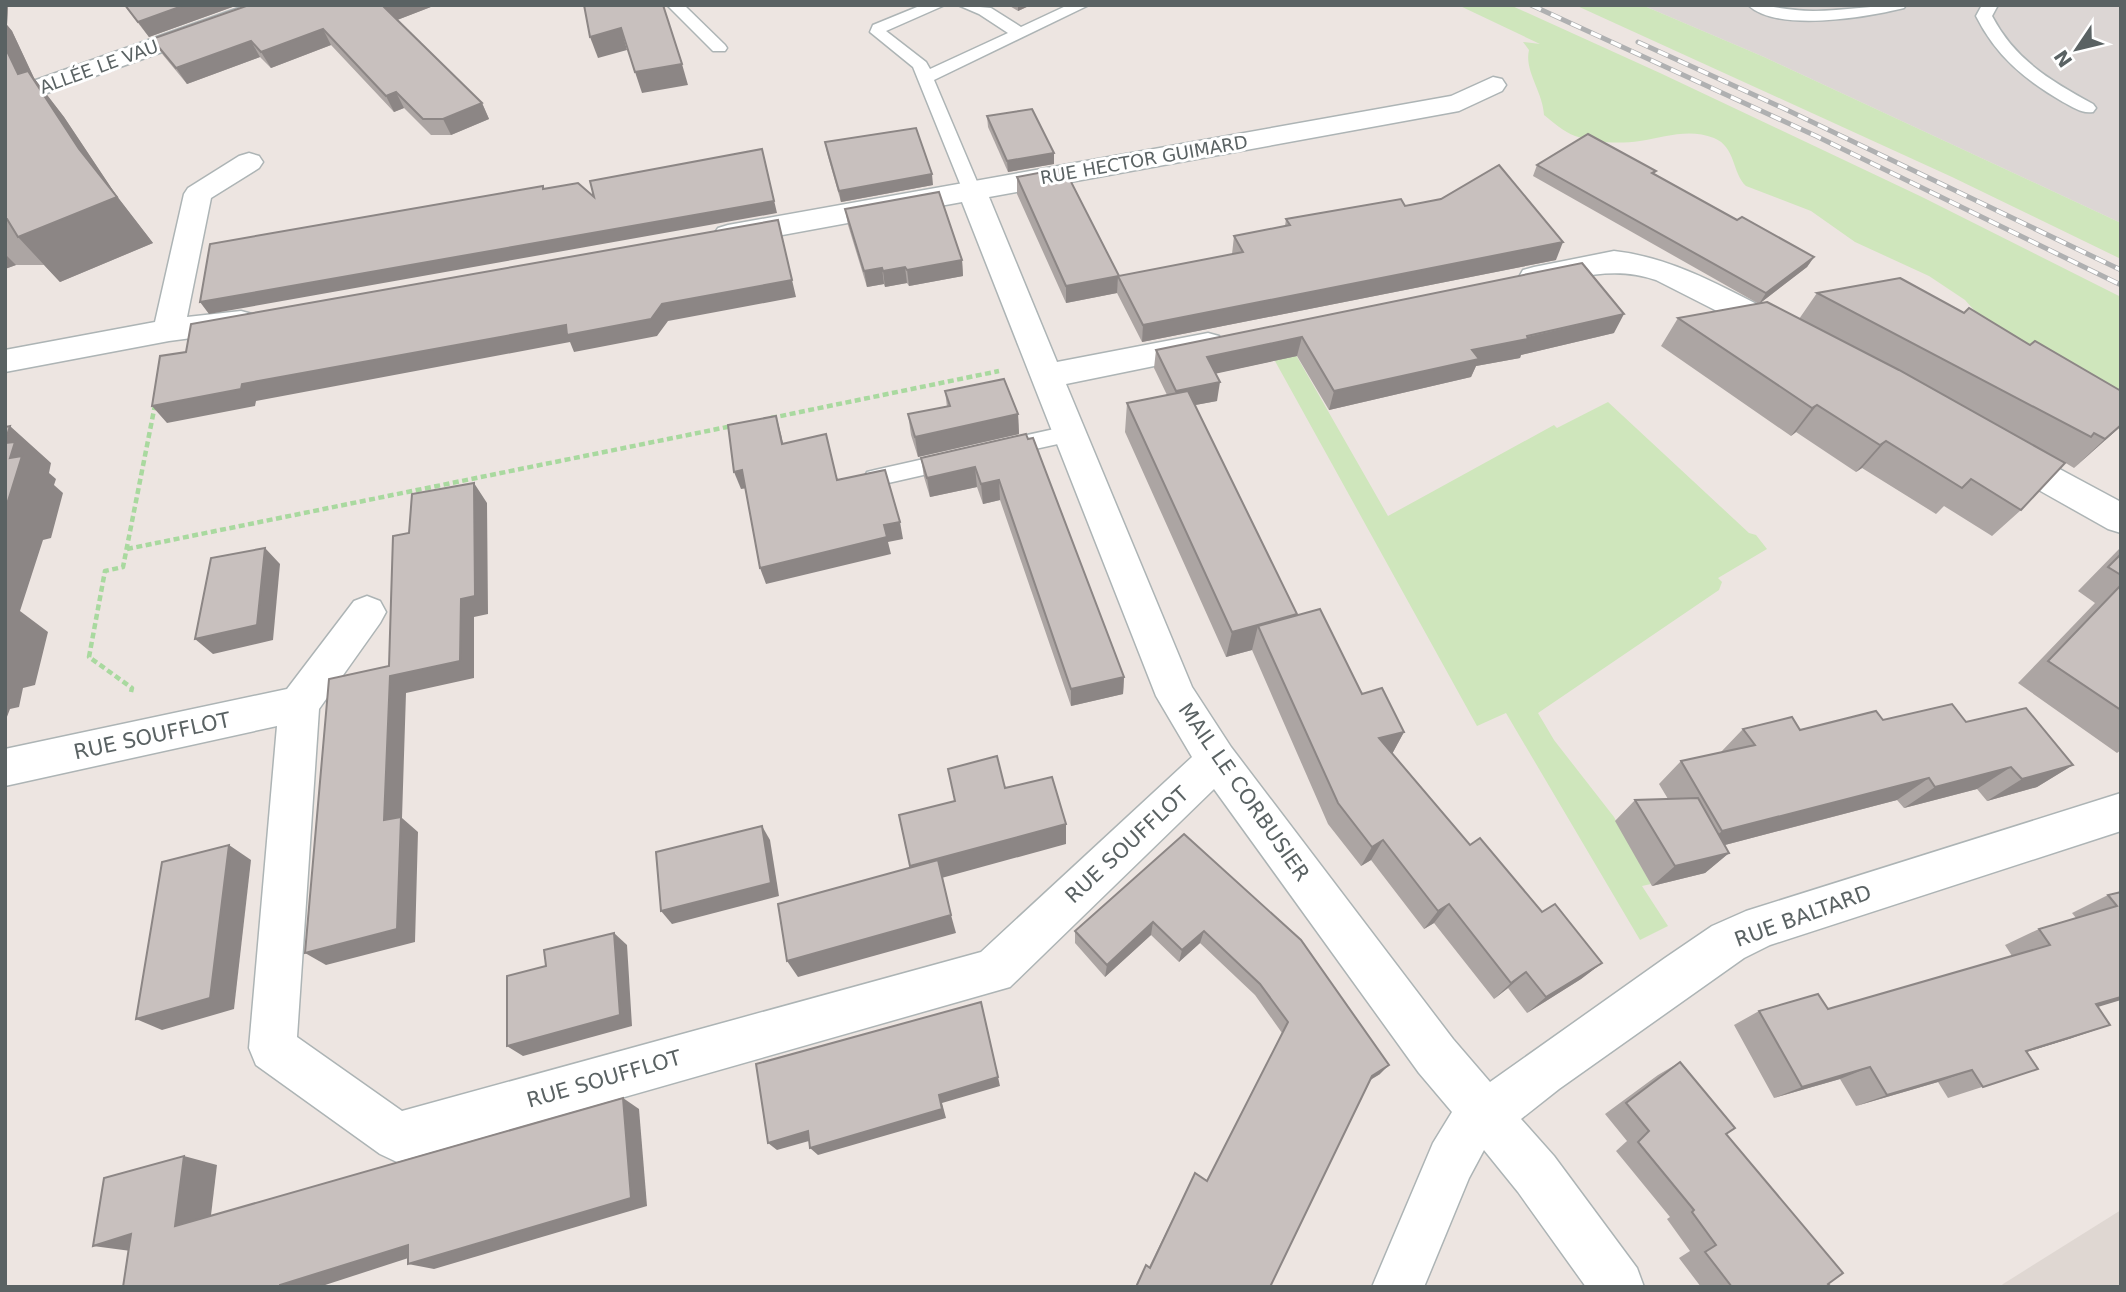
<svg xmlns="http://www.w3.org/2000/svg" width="2126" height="1292" font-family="'DejaVu Sans',sans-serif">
<rect width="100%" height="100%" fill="#ede5e1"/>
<polygon fill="#dcd6d4" points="1642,5 2121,5 2121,223 1764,57"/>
<polygon fill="#dfd7d2" points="2121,1210 2121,1287 2000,1287 2003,1284"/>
<g fill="#cfe6bc">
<path d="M1458,5H1510L1660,73L1922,197L2121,297V401L1983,320L1965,300L1929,276L1855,242L1811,211L1746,186C1732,173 1736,147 1714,138C1689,128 1665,137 1640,141C1620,144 1595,143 1575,136C1564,132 1553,122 1544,115C1543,92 1524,71 1529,50L1523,42L1540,44Z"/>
<polygon points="1575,5 1642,5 1764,57 2121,223 2121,259 1952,177"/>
<polygon points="1292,348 1388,516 1554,425 1557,428 1608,402 1749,533 1756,535 1767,549 1718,578 1722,582 1719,590 1538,713 1554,740 1614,817 1651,884 1642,886 1668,926 1640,940 1506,713 1477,726 1270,352"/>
</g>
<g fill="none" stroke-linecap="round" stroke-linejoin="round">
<g stroke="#adb4b5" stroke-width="3">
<g id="lane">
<polygon points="667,5 684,5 725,45 727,48 725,51 713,51"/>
<polygon points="922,5 945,5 886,31 926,62 930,69 1008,33 979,14 958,5 991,8 1021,27 1068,5 1089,5 934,80 981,191 978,195 972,197 963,191 913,67 870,32 873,25"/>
<path d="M1748,5C1770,5 1791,11 1813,11C1844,11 1874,5 1906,5L1904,8C1868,17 1777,33 1748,5Z"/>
<path d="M1982,5H1998L1992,16C2015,60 2051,81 2093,104L2096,108L2093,112C2082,114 2073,107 2063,102C2025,80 1996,56 1976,16Z"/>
<polygon points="1068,426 1076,428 1079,434 1076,440 1004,456 996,454 993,448 996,442 1004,440"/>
<polygon points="955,452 963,454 966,460 963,466 875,486 867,484 864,478 867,472 875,470"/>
</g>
</g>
<g stroke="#adb4b5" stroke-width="3">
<g id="street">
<polygon points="247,5 283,5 280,10 5,108 5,91"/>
<polygon points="1493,77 1502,79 1506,85 1502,91 1459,111 989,197 1057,362 1208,333 1219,336 1224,344 1219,352 1208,355 1066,384 1192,687 1231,747 1453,1039 1490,1082 1665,958 1712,926 1746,911 2121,793 2121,831 1770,945 1744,958 1559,1089 1521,1119 1554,1156 1637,1268 1644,1287 1586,1287 1518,1192 1484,1150 1469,1178 1424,1287 1372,1287 1433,1143 1452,1112 1419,1073 1214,789 1010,987 397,1162 380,1154 256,1065 249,1048 277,726 5,786 5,749 287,689 354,601 367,596 380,601 386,612 380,623 319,709 297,1037 402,1111 981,952 1192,757 1156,696 962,202 728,245 718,242 713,235 718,228 728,225 1451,96"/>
<polygon points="249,153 259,156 263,162 259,168 211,198 187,317 241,311 252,314 257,322 252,330 169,341 5,372 5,350 155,322 184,194 188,188 239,156"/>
<path d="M1614,251C1679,258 1736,295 1794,323L1799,331L1794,339L1783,342L1772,339L1656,280C1613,265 1577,278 1534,287L1523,284L1519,277L1523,270L1534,267Z"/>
<polygon points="2003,441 2015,445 2121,502 2121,533 2108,529 1991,463 1986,454 1991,445"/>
</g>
</g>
<g stroke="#a9d99f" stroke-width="4.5" stroke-dasharray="6 3.5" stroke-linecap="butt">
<polyline points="771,418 999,371"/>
<polyline points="127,549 732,426"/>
<polyline points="131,692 132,688 89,657 105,571 123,567 155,405"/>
</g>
<use href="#lane" fill="#fff" fill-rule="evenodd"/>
<use href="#street" fill="#fff" fill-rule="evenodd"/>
<g stroke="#afb0b1" stroke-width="5">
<g id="rail">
<polyline points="1531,5 1816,136 2121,285"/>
<polyline points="1638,42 1785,109 2121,270"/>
</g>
</g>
<use href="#rail" stroke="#fff" stroke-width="3.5" stroke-dasharray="11" stroke-linecap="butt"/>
</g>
<g fill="#aca5a3">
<polygon points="5,5 8,5 7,25 12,31 34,78 64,117 116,195 153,243 60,282 44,265 16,265 5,269"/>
<polygon points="124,5 238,5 149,37"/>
<polygon points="249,5 436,5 397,20 482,103 489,119 451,135 431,135 404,108 394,112 331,45 271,68 260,57 187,84 163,55 152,39"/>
<polygon points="1008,5 1031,5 1018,11"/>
<polygon points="987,116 1054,153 1054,164 1008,172 988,127"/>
<polygon points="825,142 933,185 841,202 827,153"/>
<polygon points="1537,165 1656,171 1654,175 1737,220 1814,257 1807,267 1759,304 1799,319 1817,293 1964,313 2121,391 2121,426 2074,468 2064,462 2021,510 1992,536 1944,506 1936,514 1862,468 1856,472 1796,432 1791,436 1661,346 1678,318 1759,304 1533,176"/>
<polygon points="1017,177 1119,276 1232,254 1234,236 1285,226 1286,219 1405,206 1556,260 1142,342 1117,293 1066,303 1017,194"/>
<polygon points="845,209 962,260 963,276 909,286 907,283 885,287 884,284 867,287 848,225"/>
<polygon points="1582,263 1614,333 1521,355 1520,358 1476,366 1471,377 1329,410 1297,356 1216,373 1217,401 1195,405 1297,614 1297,616 1362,694 1404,732 1392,754 1470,845 1542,912 1602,963 1581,979 1527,1013 1508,988 1494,999 1434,923 1424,929 1371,860 1361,866 1328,824 1252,650 1226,657 1125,432 1127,403 1167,395 1154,368 1156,350"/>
<polygon points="945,391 1018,414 1019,434 918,457 911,435 908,414 947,407"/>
<polygon points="1026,434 1124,677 1123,694 1071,706 1000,500 983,504 977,487 930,497 924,477 921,458"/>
<polygon points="2121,547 2121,750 2117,753 2018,683 2095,603 2078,591"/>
<polygon points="1883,720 1966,722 2073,765 2037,787 1987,801 1977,789 1904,808 1897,800 1725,845 1729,853 1705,873 1652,886 1615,821 1635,800 1668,799 1659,784 1681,761 1720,753 1743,729 1800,730"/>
<polygon points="1184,834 1380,1074 1369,1081 1270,1287 1135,1287 1146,1265 1149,1267 1195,1173 1207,1181 1282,1033 1255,995 1200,943 1179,962 1151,935 1105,977 1075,943 1075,931"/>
<polygon points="2121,892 2098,1007 2072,1038 2027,1052 2038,1069 1948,1098 1938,1082 1856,1106 1840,1079 1774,1098 1734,1025 1759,1011 1828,1009 2012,956 2005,945 2039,929 2076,918 2072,913 2108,895"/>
<polygon points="1680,1062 1726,1134 1831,1287 1701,1287 1679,1258 1690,1251 1667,1219 1670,1217 1616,1151 1627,1141 1605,1114 1658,1075"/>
</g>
<g fill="#8c8685">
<polygon points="5,5 8,5 7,25 12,31 34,78 64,117 116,195 153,243 60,282 18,237 5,89"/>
<polygon points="185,5 238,5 149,37 138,22"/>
<polygon points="388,5 436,5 392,22 384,7"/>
<polygon points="1018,5 1031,5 1018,11"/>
<polygon points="621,28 627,50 598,58 590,37"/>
<polygon points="323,29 331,45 271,68 261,52"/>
<polygon points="251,41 260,57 187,84 176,68"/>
<polygon points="682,64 688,85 642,93 635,72"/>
<polygon points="396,92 404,108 394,112 386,96"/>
<polygon points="482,103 489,119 451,135 443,119"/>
<polygon points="762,149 777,213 209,314 200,302 774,201"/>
<polygon points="1054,153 1054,164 1008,172 1007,161"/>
<polygon points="932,174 933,185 841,202 839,191"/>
<polygon points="778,220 796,297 668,321 657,336 574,352 570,342 256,401 255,406 167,423 152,406 242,384 662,304"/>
<polygon points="1563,242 1556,260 1142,342 1143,325"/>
<polygon points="5,254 16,265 5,269"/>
<polygon points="1814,257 1807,267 1759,304 1766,293"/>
<polygon points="962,260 963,276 909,286 907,270"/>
<polygon points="905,267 907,283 885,287 883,271"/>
<polygon points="882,268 884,284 867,287 864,271"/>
<polygon points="1118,276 1117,293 1066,303 1066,286"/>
<polygon points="1624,314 1614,333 1521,355 1520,358 1476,366 1471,377 1329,410 1334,391 1472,350"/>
<polygon points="1302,337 1297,356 1205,376 1207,357"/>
<polygon points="1220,382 1217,401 1174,409 1176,391"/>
<polygon points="1817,405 1796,432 1791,436 1812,408"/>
<polygon points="1018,414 1019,434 918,457 915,437"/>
<polygon points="776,416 781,434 787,461 782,444"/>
<polygon points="2121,425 2121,426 2074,468 2105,439"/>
<polygon points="10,426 51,463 49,473 56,479 54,485 63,493 51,538 43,540 20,611 48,632 35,685 23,688 19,707 10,709 5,722 5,442"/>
<polygon points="1886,441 1862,468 1856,472 1880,445"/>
<polygon points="975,467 977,487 930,497 927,478"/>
<polygon points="742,470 748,488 741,489 734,472"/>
<polygon points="999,480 1000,500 983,504 981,484"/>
<polygon points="474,483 487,503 488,614 474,617 474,678 406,693 402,818 418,832 415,942 326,965 305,953 384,820 390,676 461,599"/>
<polygon points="900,522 903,539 888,542 891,554 766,584 760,568 884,525"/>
<polygon points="265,548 280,564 273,640 213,654 195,639"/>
<polygon points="1297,614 1290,639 1258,626 1252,650 1226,657 1232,632"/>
<polygon points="1124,677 1123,694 1071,706 1071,689"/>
<polygon points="1404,732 1392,754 1379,738"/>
<polygon points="2073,765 2037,787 1987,801 2022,779"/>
<polygon points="2011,767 1977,789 1904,808 1935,787"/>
<polygon points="1929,778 1897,800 1698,852 1722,831"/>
<polygon points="1066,824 1066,844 916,885 910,866"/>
<polygon points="762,826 770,840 779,896 672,924 661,911"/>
<polygon points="1383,840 1371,860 1361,866 1372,847"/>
<polygon points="229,845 251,860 234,1009 162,1030 136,1019"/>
<polygon points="1729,853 1705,873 1652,886 1675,866"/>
<polygon points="1449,904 1434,923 1424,929 1438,911"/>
<polygon points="951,915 956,933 798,977 787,961"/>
<polygon points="1153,922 1151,935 1105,977 1107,965"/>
<polygon points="1204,931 1200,943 1179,962 1182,950"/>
<polygon points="614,933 627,945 632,1026 523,1056 507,1046"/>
<polygon points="1602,963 1581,979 1527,1013 1546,997"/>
<polygon points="1526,972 1508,988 1494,999 1511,983"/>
<polygon points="2121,997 2121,1000 2058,1019 2096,1004"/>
<polygon points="2110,1025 2072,1038 1990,1063 2026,1051"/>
<polygon points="1389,1065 1380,1074 1363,1084 1372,1076"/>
<polygon points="1870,1067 1840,1079 1774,1098 1802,1087"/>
<polygon points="1972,1070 1938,1082 1856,1106 1887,1095"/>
<polygon points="998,1077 1000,1086 942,1103 946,1118 818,1155 810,1148 939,1095"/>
<polygon points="623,1098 639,1109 647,1206 434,1269 408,1264"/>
<polygon points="808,1131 816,1139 777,1150 768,1143"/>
<polygon points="184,1156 217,1165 209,1232 175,1226"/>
<polygon points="131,1234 131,1251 93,1246"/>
<polygon points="408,1245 433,1250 319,1287 280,1287 280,1285"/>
</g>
<g fill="#c8c0be" stroke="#8c8685" stroke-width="2">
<polygon points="125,5 185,5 138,22"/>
<polygon points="249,5 388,5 384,7 482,103 443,119 423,119 396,92 386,96 323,29 261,52 251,41 176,68 152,39"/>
<polygon points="584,5 663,5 682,64 635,72 621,28 590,37"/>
<polygon points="7,51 18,74 28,71 79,149 117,197 18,237 7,219 5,219 5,52"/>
<polygon points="1032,109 1054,153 1007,161 987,116"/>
<polygon points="916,128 932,174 839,191 825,142"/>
<polygon points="1588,134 1656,171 1652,173 1737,220 1742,217 1814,257 1766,293 1537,165"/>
<polygon points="762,149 774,201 200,302 210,244 543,186 543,189 578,183 594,197 590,181"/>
<polygon points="1499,165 1563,242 1143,325 1118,276 1066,286 1017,177 1064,168 1119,276 1243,252 1234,236 1290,225 1286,219 1401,199 1405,206 1441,199"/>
<polygon points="939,192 962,260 907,270 905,267 883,271 882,268 864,271 845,209"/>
<polygon points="778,220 792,280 662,304 651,319 567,335 566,325 242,384 241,389 152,406 160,356 186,352 191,324"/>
<polygon points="1582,263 1624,314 1527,336 1528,339 1472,350 1479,359 1334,391 1302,337 1207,357 1220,382 1176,391 1156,350"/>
<polygon points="1900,278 1964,313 1969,308 2030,345 2035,341 2121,391 2121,425 2105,439 2094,433 2091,437 1817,293"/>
<polygon points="1767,302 1899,370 2065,463 2021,510 1971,479 1962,488 1886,441 1880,445 1817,405 1812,408 1678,318"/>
<polygon points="1004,379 1018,414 915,437 908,414 950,406 945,391"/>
<polygon points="1188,391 1297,614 1232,632 1127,403"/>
<polygon points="776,416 782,444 826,434 837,480 885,470 900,522 884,525 887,537 760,568 742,470 734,472 728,425"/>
<polygon points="10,426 5,442 5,427"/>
<polygon points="1026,434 1028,439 1033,438 1124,677 1071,689 999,480 981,484 975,467 927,478 921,458"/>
<polygon points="15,442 10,458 22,456 8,501 5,502 5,443"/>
<polygon points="474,483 475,596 461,599 460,661 390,676 384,820 401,817 397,929 305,953 329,679 389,666 393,536 409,533 412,494"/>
<polygon points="265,548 257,625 195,639 211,558"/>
<polygon points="2121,554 2121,575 2108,567"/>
<polygon points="2121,585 2121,710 2048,661"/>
<polygon points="1320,609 1362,694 1382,688 1404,732 1379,738 1470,845 1480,838 1542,912 1555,904 1602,963 1546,997 1526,972 1511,983 1449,904 1438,911 1383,840 1372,847 1338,803 1258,626"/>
<polygon points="1952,704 1966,722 2026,708 2073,765 2022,779 2011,767 1935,787 1929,778 1722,831 1681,761 1755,745 1743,729 1792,717 1800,730 1876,711 1883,720"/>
<polygon points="997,756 1005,788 1052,777 1066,824 910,866 899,815 955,801 948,769"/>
<polygon points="1698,798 1729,853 1675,866 1635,800"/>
<polygon points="762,826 771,883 661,911 656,852"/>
<polygon points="1184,834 1301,940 1389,1065 1372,1076 1270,1287 1136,1287 1146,1265 1150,1268 1195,1173 1207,1181 1288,1022 1260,984 1204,931 1182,950 1153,922 1107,965 1075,931"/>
<polygon points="229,845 210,998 136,1019 162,862"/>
<polygon points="938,860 951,915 787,961 778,904"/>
<polygon points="2121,892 2121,997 2096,1004 2110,1025 2026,1051 2038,1069 1983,1087 1972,1070 1887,1095 1870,1067 1802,1087 1759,1011 1818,994 1828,1009 2050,945 2039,929 2117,906 2108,895"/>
<polygon points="614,933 620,1015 507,1046 507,976 546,966 544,950"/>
<polygon points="981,1002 998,1077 939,1095 942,1109 810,1148 808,1131 768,1143 756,1064"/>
<polygon points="1680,1062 1735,1128 1726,1134 1843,1273 1828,1284 1831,1287 1732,1287 1705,1252 1716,1245 1692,1212 1694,1210 1638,1142 1649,1131 1626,1103"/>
<polygon points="623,1098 631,1198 408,1264 408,1245 280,1285 280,1287 123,1287 131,1234 93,1246 104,1178 184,1156 175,1226"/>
</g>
<g text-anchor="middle" stroke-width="6" stroke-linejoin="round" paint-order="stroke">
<g font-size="18" fill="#5a6263" stroke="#fff">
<text transform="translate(99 67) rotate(-20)" y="6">ALLÉE LE VAU</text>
<text transform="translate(1144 160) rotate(-10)" y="6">RUE HECTOR GUIMARD</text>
</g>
<g font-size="21" fill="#5a6263" stroke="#fff">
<text transform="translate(152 736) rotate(-12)" y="7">RUE SOUFFLOT</text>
<text transform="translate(1244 792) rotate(55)" y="7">MAIL LE CORBUSIER</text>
<text transform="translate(1127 845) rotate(-43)" y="7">RUE SOUFFLOT</text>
<text transform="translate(1803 916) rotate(-20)" y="7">RUE BALTARD</text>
<text transform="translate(604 1079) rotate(-16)" y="7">RUE SOUFFLOT</text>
</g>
</g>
<rect width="2126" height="1292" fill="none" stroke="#5a6263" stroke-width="14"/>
<g transform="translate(2077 49) rotate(235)" stroke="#ffffff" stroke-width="5" paint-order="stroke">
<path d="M0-5L12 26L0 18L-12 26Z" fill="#5a6263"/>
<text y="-10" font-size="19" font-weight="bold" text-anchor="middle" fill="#5a6263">N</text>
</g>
</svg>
